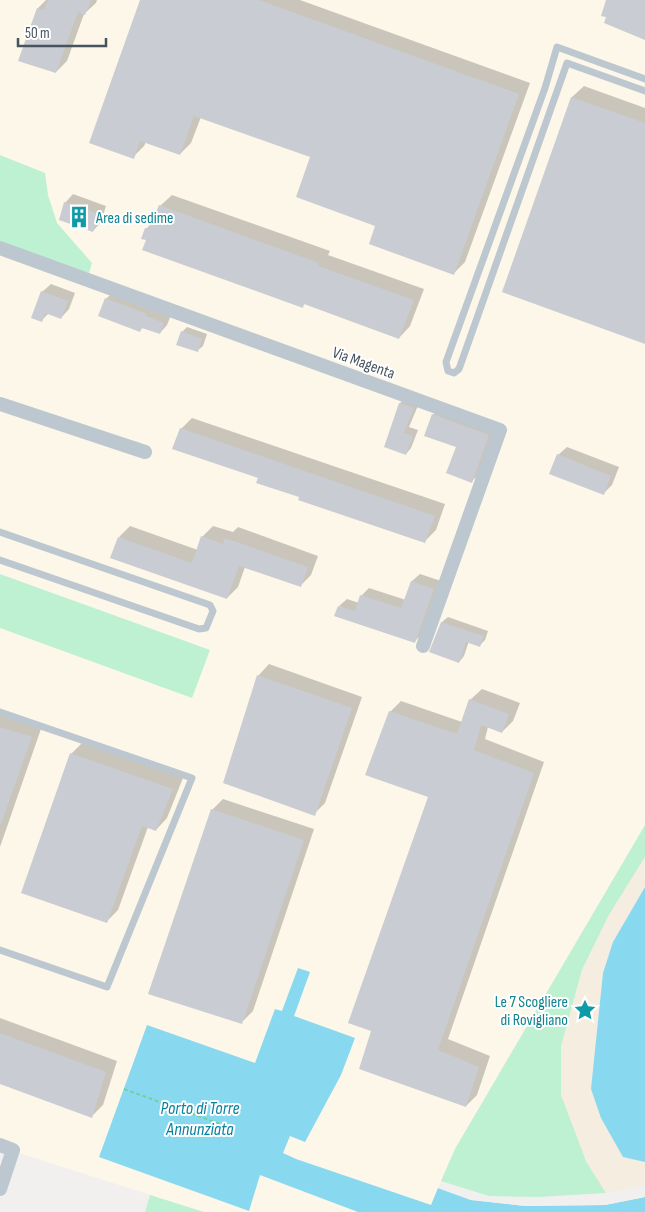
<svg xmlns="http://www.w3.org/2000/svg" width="645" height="1212" font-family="'Sofia Sans Condensed',sans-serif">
<rect width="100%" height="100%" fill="#f2efef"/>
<polygon fill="#fdf7e9" points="0,0 645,0 645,825 455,1149 431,1205 296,1159 283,1153 290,1135 304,1142 355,1038 294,1016 310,972 298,968 282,1011 275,1010 256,1064 249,1210 260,1175 358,1212 204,1212 0,1147"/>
<g fill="#bdf1d1">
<polygon points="0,155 45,173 48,195 57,223 92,263 89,273 0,243"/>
<polygon points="0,574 210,650 192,698 0,628"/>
<polygon points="645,825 645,857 609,915 582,970 561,1050 586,1161 606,1193 538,1197 489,1196 441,1181 455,1149"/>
<polygon points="150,1195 204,1212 145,1212"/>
</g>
<polygon fill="#f4ede0" points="645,857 645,887 613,942 603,973 623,1157 645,1162 645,1185 606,1193 586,1161 561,1095 561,1046 582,970 609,915"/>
<g fill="#88d9ef">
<polygon points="645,887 645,1162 623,1157 601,1118 591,1089 603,973 613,942"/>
<polygon points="298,968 310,972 294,1016 355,1038 341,1075 305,1142 290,1136 283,1153 296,1159 431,1205 438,1188 471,1200 525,1206 605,1205 645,1197 645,1212 358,1212 260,1175 249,1211 99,1157 147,1025 255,1063 275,1009 282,1011"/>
</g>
<polygon fill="#f2efef" points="439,1186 472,1198 525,1203 604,1202 645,1194 645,1197 605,1205 525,1206 471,1200 438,1188"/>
<g fill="#0003">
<polygon points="46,0 97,0 96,3 84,14 67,61 56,72 38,8"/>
<polygon points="142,0 300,0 530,83 465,262 454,273 377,226 311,156 201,117 191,143 180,154 146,142 144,146 133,157"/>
<polygon points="584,86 645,108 645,343 503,291 572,97"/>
<polygon points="73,194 106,206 101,222 93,231 65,203"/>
<polygon points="172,195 330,251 328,255 424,289 410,326 399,338 306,303 302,306 148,239 146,229 155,220 160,206"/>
<polygon points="51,284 75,293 69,309 61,318 49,313 41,321 42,292"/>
<polygon points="114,291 171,315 167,325 160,333 144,327 140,330 106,299"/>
<polygon points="187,327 207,334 203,346 197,351 182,332"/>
<polygon points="406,398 419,403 409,427 418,430 411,448 406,454 386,447 400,403"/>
<polygon points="440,407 496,427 479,474 472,481 457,447 433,415"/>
<polygon points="192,418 445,504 436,530 424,542 301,496 181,429"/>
<polygon points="567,447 619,467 612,485 603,494 558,455"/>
<polygon points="130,526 198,550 202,537 213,526 233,532 238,527 318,556 311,575 300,586 245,567 238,587 227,598 119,537"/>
<polygon points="420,574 441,581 422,634 414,642 339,606 347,599 359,603 362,595 369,588 406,600 412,581"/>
<polygon points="448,617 488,631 485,640 480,645 469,641 464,656 459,662 431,652 442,622"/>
<polygon points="269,664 362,697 325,803 314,814 258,676"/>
<polygon points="482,689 520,703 513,721 502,732 488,727 485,739 544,762 448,1039 490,1056 477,1095 466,1106 372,1030 429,796 390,712 401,701 462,722 470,700"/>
<polygon points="0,712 42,726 0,847"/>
<polygon points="82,743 183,778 167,818 156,830 148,827 118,910 107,921 71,754"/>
<polygon points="223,799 314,829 253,1011 242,1022 212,810"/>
<polygon points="0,1018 117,1061 103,1105 92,1116 0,1083"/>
</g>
<g fill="#c9ccd2">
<polygon points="48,0 91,0 85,15 78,12 56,73 18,61 37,8 44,10"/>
<polygon points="140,0 259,0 519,94 454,275 369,244 375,226 296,197 310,157 194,116 180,155 140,141 134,159 89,143"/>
<polygon points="606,0 645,0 645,40 604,23 606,17 601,16"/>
<polygon points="571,97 645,123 645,344 502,292"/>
<polygon points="64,202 99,214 93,232 59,220"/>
<polygon points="159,205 319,263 318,266 414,300 399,339 304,304 303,308 142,250 146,240 141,239 145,228 149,229"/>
<polygon points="41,291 68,301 61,319 45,313 42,322 31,318"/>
<polygon points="105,298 147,314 146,316 164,323 160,334 142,328 140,332 98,316"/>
<polygon points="181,331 202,339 198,352 176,345"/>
<polygon points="399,403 414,408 404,433 413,436 406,455 384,447"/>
<polygon points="432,414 489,435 472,483 446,473 456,447 424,436"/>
<polygon points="180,428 435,516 425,543 298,500 299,497 256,483 258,478 172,449"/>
<polygon points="557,454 611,476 604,495 549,474"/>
<polygon points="201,536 223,544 225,538 308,567 301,587 239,566 227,599 110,558 118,537 192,563"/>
<polygon points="411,581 434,589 415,643 334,616 338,606 355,611 360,595 401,608"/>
<polygon points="441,622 484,636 480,647 466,642 459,663 429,652"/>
<polygon points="257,675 352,708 315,816 223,783"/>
<polygon points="469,699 509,714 502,733 481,725 474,750 534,773 438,1050 479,1067 466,1107 359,1069 371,1031 348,1023 428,797 365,775 389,711 457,734"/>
<polygon points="0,727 32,737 1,824 0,824"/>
<polygon points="70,753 173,789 156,831 142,826 107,923 21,893"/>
<polygon points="211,809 304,840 242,1024 148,994"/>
<polygon points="0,1033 106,1072 92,1118 0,1084"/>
</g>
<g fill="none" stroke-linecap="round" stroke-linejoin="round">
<polyline stroke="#73d0a3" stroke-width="2" stroke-dasharray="4 2.5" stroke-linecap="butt" points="124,1089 223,1125"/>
<g stroke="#bdc7cf" stroke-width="7">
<polyline points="645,79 557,47 545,88 446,362 448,371 454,373 459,369 567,63 645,91"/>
<polyline points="0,532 210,605 213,611 206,628 199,629 0,560"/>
<polyline points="0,712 192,778 107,987 0,950"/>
</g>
<g stroke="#bdc7cf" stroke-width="14">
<polyline points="0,248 500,430 423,646"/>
<polyline points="0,404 145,452"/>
<polyline points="0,1145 13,1150 0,1189"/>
</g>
</g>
<defs>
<g id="building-bare" transform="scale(1.725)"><path d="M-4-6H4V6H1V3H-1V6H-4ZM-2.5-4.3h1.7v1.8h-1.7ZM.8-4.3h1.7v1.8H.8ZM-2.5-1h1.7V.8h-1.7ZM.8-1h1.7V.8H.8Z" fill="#0f9aa8" stroke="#fff" stroke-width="2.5" paint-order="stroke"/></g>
<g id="sight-bare" transform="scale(1.725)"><path d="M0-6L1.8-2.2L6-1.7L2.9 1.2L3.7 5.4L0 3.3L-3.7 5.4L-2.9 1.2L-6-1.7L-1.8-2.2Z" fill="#0f9aa8" stroke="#fff" stroke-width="2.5" paint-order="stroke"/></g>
</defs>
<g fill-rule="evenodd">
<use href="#building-bare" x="79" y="217"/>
<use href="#sight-bare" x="585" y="1010"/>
</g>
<g text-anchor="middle" stroke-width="4" stroke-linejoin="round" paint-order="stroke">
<g font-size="16" fill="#0d838f" stroke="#fff" text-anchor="start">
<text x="96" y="223">Area di sedime</text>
<text x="568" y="1007" text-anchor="end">Le 7 Scogliere<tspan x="568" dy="18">di Rovigliano</tspan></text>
</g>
<g font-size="16" fill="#47535e" stroke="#fff">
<text transform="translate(364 362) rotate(20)" y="6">Via Magenta</text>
</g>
<g font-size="18" font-style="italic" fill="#0880a1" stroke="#fff">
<text x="200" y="1114">Porto di Torre<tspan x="200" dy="21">Annunziata</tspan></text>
</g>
</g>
<path d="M18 38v8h88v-8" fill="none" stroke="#47535e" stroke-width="2.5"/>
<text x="25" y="38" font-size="15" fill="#47535e" stroke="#ffffff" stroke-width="4" paint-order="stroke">50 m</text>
</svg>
